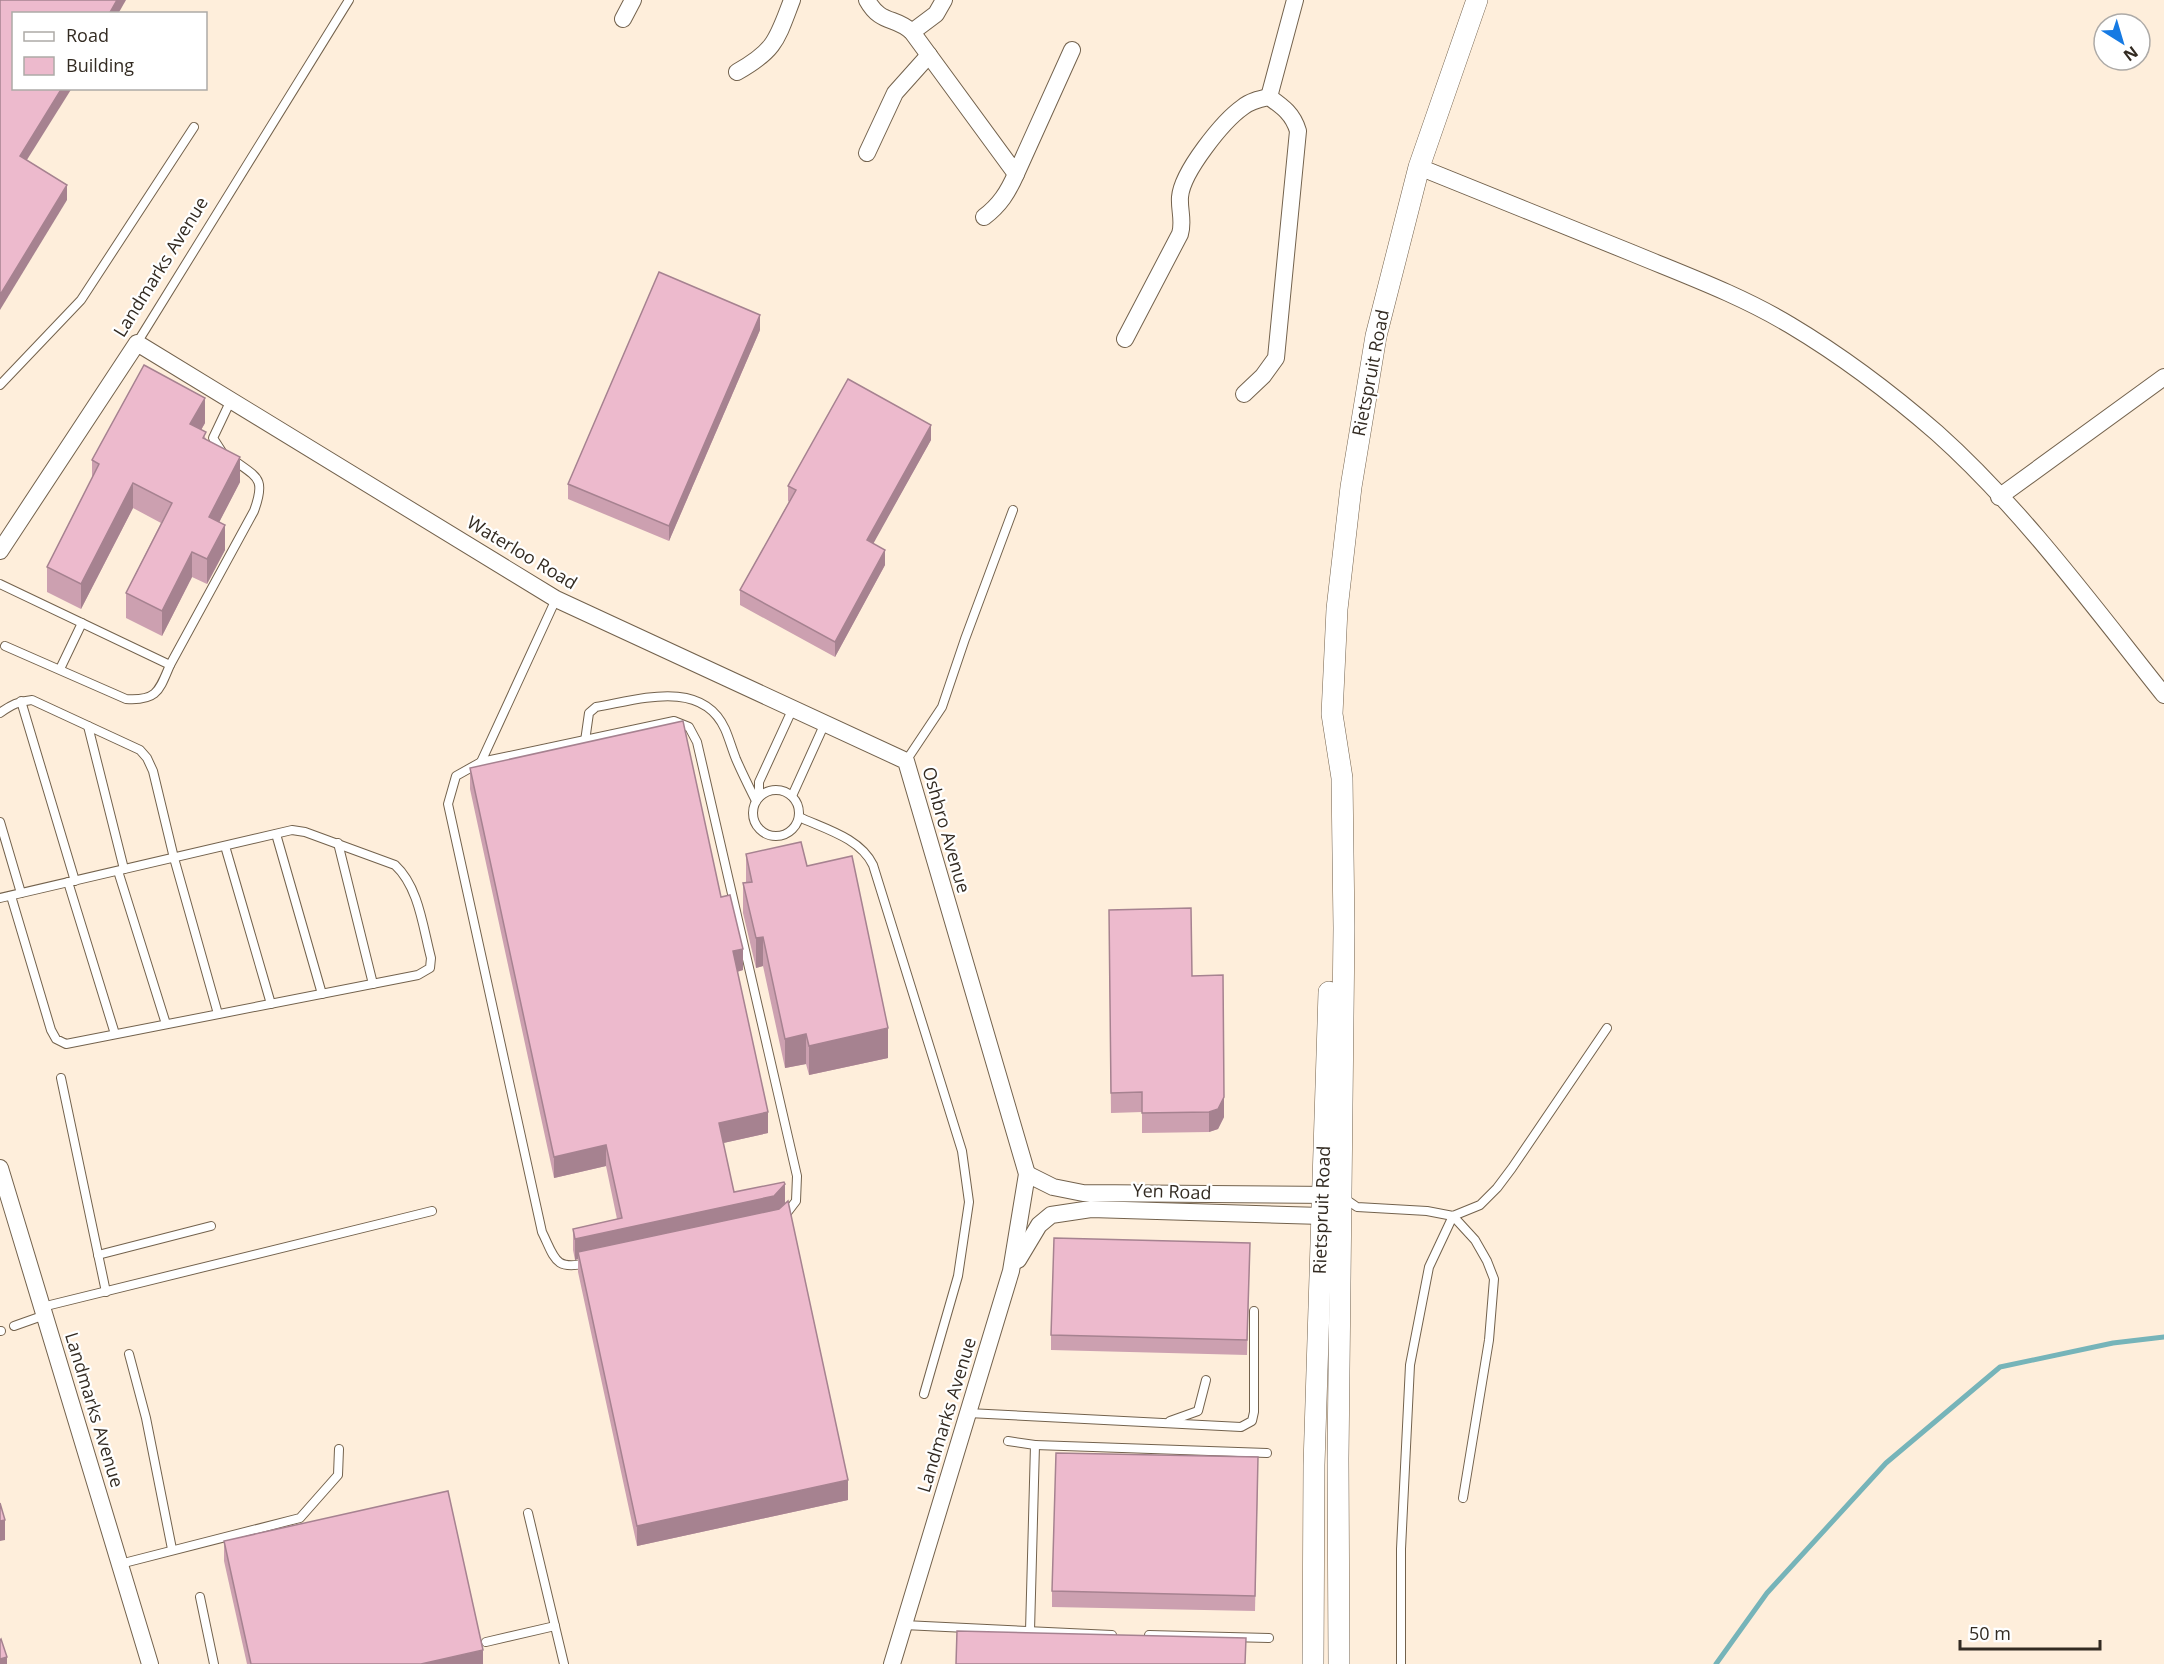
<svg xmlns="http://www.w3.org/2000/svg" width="2164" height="1664" font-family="'Open Sans',sans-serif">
<rect width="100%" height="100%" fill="#feeedb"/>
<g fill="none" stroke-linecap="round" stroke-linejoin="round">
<polyline stroke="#76b4b9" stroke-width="5" points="1716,1664 1767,1593 1886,1463 2000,1367 2113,1343 2164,1337"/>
<g stroke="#73624d" stroke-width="10">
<g id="service">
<polyline points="137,343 349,0"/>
<polyline points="0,385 81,300 194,127"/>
<polyline points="222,452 213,438 231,400"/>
<polyline points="0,584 170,665"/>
<path d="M556,599L481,762L456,776L448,804L542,1232C555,1258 554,1271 587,1263"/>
<path d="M5,646L126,699C157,701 159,691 170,665L254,511C266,478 258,478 232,459"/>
<polyline points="60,669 82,623"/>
<polyline points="21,701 75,881"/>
<path d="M0,713C11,705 19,701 32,700L140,750L147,758L153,771L174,858L218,1014"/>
<polyline points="88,726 124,869"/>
<path d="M585,741L589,713L596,707C638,700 702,678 725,729C729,738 732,749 736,759C742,773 749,787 756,801"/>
<polyline points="906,761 942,707 965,639 1013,510"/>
<polyline points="481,762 674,721 689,727 697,742 797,1176 796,1201 783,1218"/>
<circle cx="776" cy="813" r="23"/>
<polyline points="792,796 825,723"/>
<polyline points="759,797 759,782 793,708"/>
<path d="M799,817C825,829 860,838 873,865L962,1151L969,1202L958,1276L924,1394"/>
<polyline points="0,822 21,893"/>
<polyline points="276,834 322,994"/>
<polyline points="338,843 373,984"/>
<polyline points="225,846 271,1004"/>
<polyline points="118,871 166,1024"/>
<polyline points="68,882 115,1034"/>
<path d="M0,898L292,830L305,832L395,865C419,887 423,928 431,958L430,968L418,975L66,1044L56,1039L51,1030L11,896"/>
<polyline points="61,1078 106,1292"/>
<polyline points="1344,1198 1357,1207 1427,1211 1453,1216 1480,1205 1497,1188 1512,1168 1607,1028"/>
<polyline points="98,1255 211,1226"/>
<polyline points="42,1307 432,1211"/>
<polyline points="14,1326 45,1315"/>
<polyline points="0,1331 1,1331"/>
<polyline points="129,1354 146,1418 172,1549"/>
<polyline points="968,1413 1241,1427 1252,1421 1254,1412 1254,1311"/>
<polyline points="1170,1421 1198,1411 1206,1380"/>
<polyline points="1008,1441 1035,1445 1030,1631"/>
<polyline points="1035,1445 1267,1453"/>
<polyline points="528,1513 564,1664"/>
<polyline points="120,1564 300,1518 338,1475 339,1449"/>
<polyline points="200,1597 214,1664"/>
<polyline points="904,1625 1112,1635"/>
<polyline points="1149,1635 1269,1638"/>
<polyline points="486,1642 555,1626"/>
<polyline points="1401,1664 1401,1549 1410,1365 1429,1267 1453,1216 1475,1240 1487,1261 1494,1279 1489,1340 1463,1498"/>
</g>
</g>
<g stroke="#73624d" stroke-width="18">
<g id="minor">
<path d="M867,0C881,25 895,16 912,32L1016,174L1072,50"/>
<polyline points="623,19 633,0"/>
<polyline points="912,32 936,14 944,0"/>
<path d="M737,72C776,50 777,39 792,0"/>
<polyline points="1269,97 1295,0"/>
<polyline points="867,153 895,93 929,55"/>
<path d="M1419,167C1490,196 1561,224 1632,253C1685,275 1740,295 1790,325C1842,356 1891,393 1937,433C2022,509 2093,606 2164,695"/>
<path d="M984,217C1000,205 1008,192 1016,174"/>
<path d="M1125,339L1180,234C1184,221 1179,210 1180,197C1182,172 1223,121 1243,107C1250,101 1260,99 1269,97C1283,107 1293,114 1298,131L1276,358L1263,376L1244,394"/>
<polyline points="1999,497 2164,377"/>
<polyline points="0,551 137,343 556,599 906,761 1027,1174 1011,1271 892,1664"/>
<polyline points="0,1168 150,1664"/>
<polyline points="1027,1174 1053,1187 1083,1193 1334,1195"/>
<polyline points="1018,1260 1039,1225 1051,1215 1091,1209 1322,1216 1334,1218"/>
</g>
</g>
<g stroke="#73624d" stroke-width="22">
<g id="tertiary">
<polyline points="1313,1664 1314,1465 1329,992"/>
<polyline points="1339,1664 1338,1459 1344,928 1342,778 1332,714 1337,609 1351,487 1376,336 1419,167 1477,0"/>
</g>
</g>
<use href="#service" stroke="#fff" stroke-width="8"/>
<use href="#minor" stroke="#fff" stroke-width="16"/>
<use href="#tertiary" stroke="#fff" stroke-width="21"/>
</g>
<g fill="#cca0b0">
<polygon points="760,330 669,541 568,499 568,484"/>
<polygon points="205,423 201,430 206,439 240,482 219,522 225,550 207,584 192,577 162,636 126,618 126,593 161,523 133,508 81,609 47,592 47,567 92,478 92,460"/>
<polygon points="931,440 873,543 885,565 835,657 740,605 740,590 789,502 788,501 788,486"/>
<polygon points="470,768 721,897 743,970 737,972 768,1133 723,1143 734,1192 785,1204 848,1500 637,1546 578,1272 578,1259 575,1260 573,1250 573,1229 617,1219 606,1166 554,1178 470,789"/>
<polygon points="746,854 807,866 888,1058 809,1075 806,1064 785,1068 763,966 756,968 743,913 743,883 746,883"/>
<polygon points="1109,910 1192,976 1224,1117 1218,1129 1209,1132 1142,1133 1142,1112 1111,1113"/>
<polygon points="1250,1243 1247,1355 1051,1350 1051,1335"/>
<polygon points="1258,1472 1255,1611 1052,1607 1052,1591"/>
<polygon points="224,1541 483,1664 247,1664 224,1561"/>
</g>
<g fill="#a68290">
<polygon points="117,0 126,0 118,14 109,14"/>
<polygon points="62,88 72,88 20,171 20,156"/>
<polygon points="67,185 67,200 0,310 0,295"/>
<polygon points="760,315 760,330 669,541 669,526"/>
<polygon points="205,398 205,423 190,449 190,424"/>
<polygon points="931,425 931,440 867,555 867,540"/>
<polygon points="240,457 240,482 209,542 209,517"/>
<polygon points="133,483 133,508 81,609 81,584"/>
<polygon points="225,525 225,550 207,584 207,559"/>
<polygon points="885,550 885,565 835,657 835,642"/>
<polygon points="192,552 192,577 162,636 162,611"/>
<polygon points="763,937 763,966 756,968 756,938"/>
<polygon points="743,949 743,970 733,973 733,951"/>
<polygon points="888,1028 888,1058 809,1075 809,1046"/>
<polygon points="806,1034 806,1064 785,1068 785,1039"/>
<polygon points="1224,1097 1224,1117 1218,1129 1209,1132 1209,1112"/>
<polygon points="768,1112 768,1133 719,1144 719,1123"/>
<polygon points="606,1145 606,1166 554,1178 554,1157"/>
<polygon points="785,1184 785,1205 774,1217 578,1252 578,1259 575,1260 575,1239"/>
<polygon points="848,1480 848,1500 637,1546 637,1526"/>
<polygon points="5,1520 5,1540 0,1541 0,1521"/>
<polygon points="483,1650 483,1664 421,1664"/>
<polygon points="7,1657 7,1664 0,1664 0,1659"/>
</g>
<g fill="#edbacd" stroke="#a68290" stroke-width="1.5">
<polygon points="0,0 117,0 109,14 14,14 14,88 62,88 20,156 67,185 0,295"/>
<polygon points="659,272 760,315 669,526 568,484"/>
<polygon points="144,365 205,398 190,424 206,432 203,438 240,457 209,517 225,525 207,559 192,552 162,611 126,593 172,503 133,483 81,584 47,567 99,464 92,460"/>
<polygon points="848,379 931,425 867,540 885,550 835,642 740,590 796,490 788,486"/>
<polygon points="683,721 721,897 730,895 743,949 733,951 768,1112 719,1123 734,1192 784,1182 785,1184 774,1196 575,1239 573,1229 622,1218 606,1145 554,1157 470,768"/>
<polygon points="801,842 807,866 852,856 888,1028 809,1046 806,1034 785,1039 763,937 756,938 743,883 752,882 746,854"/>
<polygon points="1191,908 1192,976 1223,975 1224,1097 1218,1109 1209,1112 1142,1113 1142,1092 1111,1093 1109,910"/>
<polygon points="788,1201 848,1480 637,1526 578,1252 779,1209"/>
<polygon points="1054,1238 1250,1243 1247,1340 1051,1335"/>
<polygon points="1056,1453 1258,1457 1255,1596 1052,1591"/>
<polygon points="448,1491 483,1650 421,1664 251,1664 224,1541"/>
<polygon points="0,1503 5,1520 0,1521"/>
<polygon points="957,1631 1246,1638 1245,1664 956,1664"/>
<polygon points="1,1639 7,1657 0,1659 0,1640"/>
</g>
<g text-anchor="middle" stroke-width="4.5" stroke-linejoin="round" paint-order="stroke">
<g font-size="18" fill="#332b22" stroke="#fff">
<text transform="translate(161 267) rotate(-58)" y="6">Landmarks Avenue</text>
<text transform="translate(1371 373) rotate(-79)" y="6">Rietspruit Road</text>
<text transform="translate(522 553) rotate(31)" y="6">Waterloo Road</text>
<text transform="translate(946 830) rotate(74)" y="6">Oshbro Avenue</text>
<text transform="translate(1172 1192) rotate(2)" y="6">Yen Road</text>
<text transform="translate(1322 1210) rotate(-88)" y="6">Rietspruit Road</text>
<text transform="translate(94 1410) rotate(73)" y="6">Landmarks Avenue</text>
<text transform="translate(947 1415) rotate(-73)" y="6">Landmarks Avenue</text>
</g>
</g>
<rect x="12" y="12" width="195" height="78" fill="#ffffff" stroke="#adaaa7" stroke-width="1.5"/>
<rect x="24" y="32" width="30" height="9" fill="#ffffff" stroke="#adaaa7" stroke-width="1.5"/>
<text x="66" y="42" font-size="18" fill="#332b22">Road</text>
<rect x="24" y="57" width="30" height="18" fill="#edbacd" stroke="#adaaa7" stroke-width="1.5"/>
<text x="66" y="72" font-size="18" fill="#332b22">Building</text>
<g transform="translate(2122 42) rotate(143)"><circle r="28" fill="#ffffff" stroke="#adaaa7" stroke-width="1.5"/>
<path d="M0-4.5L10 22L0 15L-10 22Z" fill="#167ae3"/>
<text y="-9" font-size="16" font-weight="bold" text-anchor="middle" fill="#332b22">N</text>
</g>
<path d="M1960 1640v9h140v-9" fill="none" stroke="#332b22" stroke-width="3"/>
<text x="1969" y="1640" font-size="18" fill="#332b22" stroke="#ffffff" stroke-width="4.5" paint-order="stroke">50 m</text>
</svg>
